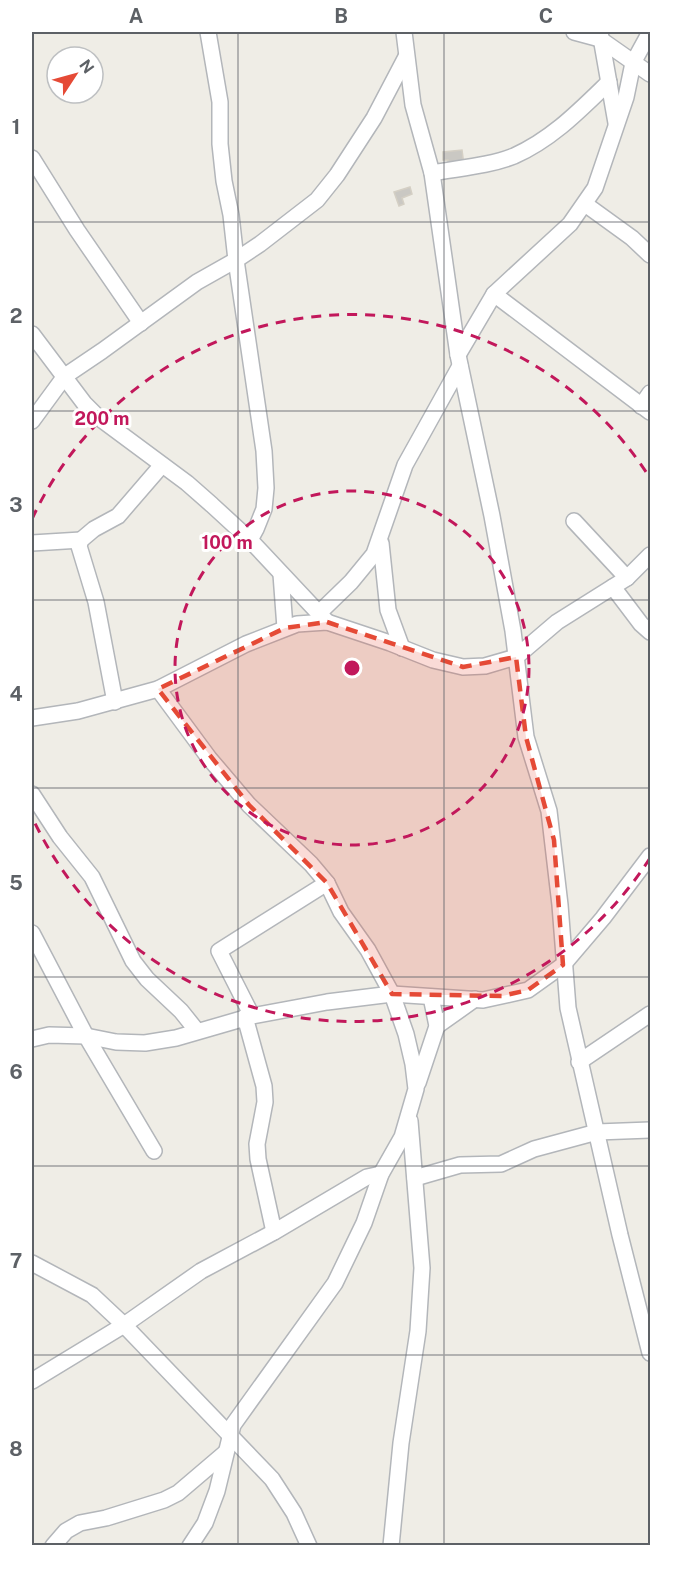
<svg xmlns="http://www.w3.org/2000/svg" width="682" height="1577" font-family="'Public Sans',sans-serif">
<rect width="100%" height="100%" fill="#efede6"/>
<g fill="#cac8c3" stroke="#d4cfc4" stroke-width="1.5">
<polygon points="462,150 464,165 448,166 448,160 443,160 443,152"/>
<polygon points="410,187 412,194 402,198 404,204 399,206 394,192"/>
</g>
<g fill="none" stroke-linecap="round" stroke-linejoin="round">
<g stroke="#b3b6ba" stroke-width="18">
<g id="minor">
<polyline points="208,32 220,102 220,144 224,181 231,215 236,260 264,451 266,488 264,509 256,529 250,540"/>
<polyline points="404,32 413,105 432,173 458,355 492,516 513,631 526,737 549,811 560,905 568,1008 620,1235 650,1353"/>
<polyline points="574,32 600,39 650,74"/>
<polyline points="600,32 616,123"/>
<polyline points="32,158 77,230 141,323"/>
<path d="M432,173C459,168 489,166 514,156C552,139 579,111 609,82"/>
<polyline points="585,204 632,238 650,255"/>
<polyline points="494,294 650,412"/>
<polyline points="32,334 84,403 98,417 187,483 212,505 250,540 327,622"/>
<polyline points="458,355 494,294 570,224 595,188 626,97 633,63 650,32"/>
<polyline points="641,406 650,393"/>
<polyline points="32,421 65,376 102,351 197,282 236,260 260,244 317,200 337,175 374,118 406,57"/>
<polyline points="574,521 627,578"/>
<polyline points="32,543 81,540"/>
<polyline points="381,543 388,610 402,648"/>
<polyline points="281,574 285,628"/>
<polyline points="613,587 641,624 650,632"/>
<polyline points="319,613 351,582 374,554 405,465 460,366"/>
<polyline points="158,689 209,758 249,805 311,864 327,883 341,912 368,950 392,994 406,1034 413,1064 416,1089 402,1137 381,1174 364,1223 335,1283 233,1425 217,1491 205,1523 190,1546"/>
<polyline points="115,702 96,602 79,546 81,540 94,529 118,516 162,465"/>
<polyline points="32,718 78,711 158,689 246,644 297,624 327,622 390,643 433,660 463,667 485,666 516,657 557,622 627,578 650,555"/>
<polyline points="32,794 60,837 92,877 133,961 147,979 181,1011 197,1031"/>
<polyline points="32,933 86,1036 154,1151"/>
<polyline points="252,1016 219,951 327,883"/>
<polyline points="245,1017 264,1086 265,1102 257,1144 258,1159 274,1232"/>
<polyline points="437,1026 475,999"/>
<polyline points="32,1039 49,1035 86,1036 116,1042 145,1043 176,1038 252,1016 327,1002 392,994 483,1000 528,990 563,965 603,918 650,856"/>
<polyline points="579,1062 650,1014"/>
<polyline points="418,1083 437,1026 431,997"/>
<polyline points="415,1178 460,1165 501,1164 534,1149 597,1132 650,1130"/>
<polyline points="32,1263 92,1295 124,1325 272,1479 294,1513 309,1546"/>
<polyline points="32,1381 124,1325 201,1271 274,1232 367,1177 381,1174"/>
<polyline points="53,1546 66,1531 80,1523 106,1518 164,1500 178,1493 225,1453"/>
<polyline points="391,1546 401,1443 418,1331 422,1268 410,1121"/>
</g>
</g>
<use href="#minor" stroke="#fff" stroke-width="15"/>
</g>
<path fill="#e54a36" fill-opacity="0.2" stroke="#e54a36" stroke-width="4.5" stroke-dasharray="12 8" stroke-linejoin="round" d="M327,622L463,667L516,657L526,737L554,840L563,965L528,990L502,996L392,994L327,883L249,805L158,689L285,628Z"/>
<path fill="none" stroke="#5d6166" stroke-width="1.5" stroke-opacity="0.55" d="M238,32V1546M444,32V1546M32,222H650M32,411H650M32,600H650M32,788H650M32,977H650M32,1166H650M32,1355H650"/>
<g fill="none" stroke="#c2185b" stroke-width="3" stroke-dasharray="10 8">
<circle cx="352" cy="668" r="177"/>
<path d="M650 858A353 353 0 0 1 32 817M32 519A353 353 0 0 1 650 478"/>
</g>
<circle cx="352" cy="668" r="9" fill="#c2185b" stroke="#fff" stroke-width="3"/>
<g font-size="18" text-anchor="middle" font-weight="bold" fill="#c2185b" stroke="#fff" stroke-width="6" stroke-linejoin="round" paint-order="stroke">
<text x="102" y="425">200 m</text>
<text x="227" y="549">100 m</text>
</g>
<rect width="682" height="1577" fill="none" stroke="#ffffff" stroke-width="66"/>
<g transform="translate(75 75) rotate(54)"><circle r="28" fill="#ffffff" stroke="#bec0c2" stroke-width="1.5"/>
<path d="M0-4.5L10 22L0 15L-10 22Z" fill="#e54a36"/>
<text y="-9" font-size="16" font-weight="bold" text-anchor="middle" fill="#5d6166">N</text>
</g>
<rect x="33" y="33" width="616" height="1511" fill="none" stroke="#5d6166" stroke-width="2"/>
<g font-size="20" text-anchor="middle" font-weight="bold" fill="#5d6166">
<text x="136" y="23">A</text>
<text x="341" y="23">B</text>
<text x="546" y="23">C</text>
<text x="16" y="134">1</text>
<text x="16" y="323">2</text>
<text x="16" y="512">3</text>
<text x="16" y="701">4</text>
<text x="16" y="890">5</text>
<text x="16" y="1079">6</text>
<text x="16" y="1268">7</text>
<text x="16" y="1456">8</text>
</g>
</svg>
